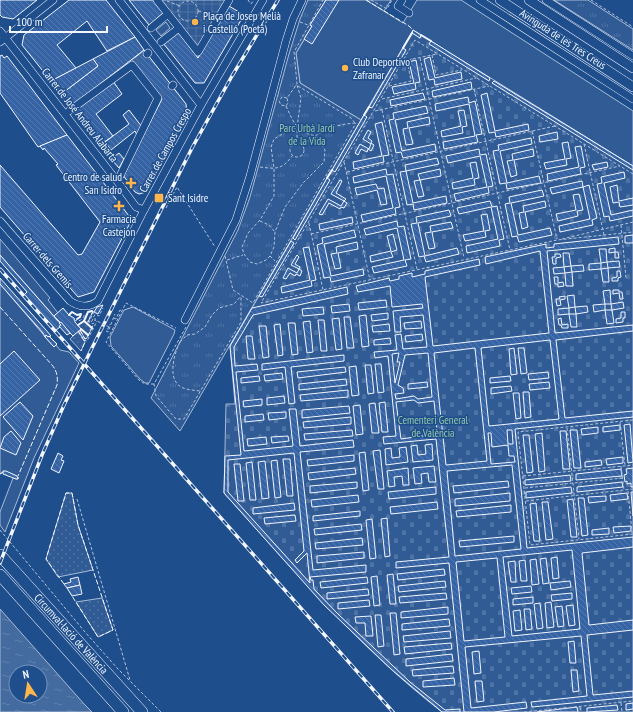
<svg xmlns="http://www.w3.org/2000/svg" width="633" height="712" font-family="'PT Sans Narrow',sans-serif">
<defs>
<pattern id="cemetery-stones" width="16" height="16" patternUnits="userSpaceOnUse"><rect width="16" height="16" fill="#305b95"/><path d="M2 7V4a2 2 0 0 1 4 0v3zM10 15v-3a2 2 0 0 1 4 0v3z" fill="#4e73a5"/></pattern>
<pattern id="park-tufts" width="24" height="20" patternUnits="userSpaceOnUse"><rect width="24" height="20" fill="#305b95"/><path d="M3 7l-1-3M5 7V3M7 7l1-3M15 17l-1-3M17 17v-4M19 17l1-3" fill="none" stroke="#4e73a5"/></pattern>
<pattern id="garden-dots" width="8" height="8" patternUnits="userSpaceOnUse"><rect width="8" height="8" fill="#305b95"/><path d="M2 2h.1M6 6h.1" fill="none" stroke="#4e73a5" stroke-width="1.8" stroke-linecap="round"/></pattern>
<pattern id="plaza-grid" width="8" height="8" patternUnits="userSpaceOnUse"><rect width="8" height="8" fill="#305b95"/><path d="M0 4h8M4 0v8" fill="none" stroke="#4e73a5"/></pattern>
<pattern id="water-ripples" width="26" height="14" patternUnits="userSpaceOnUse"><rect width="26" height="14" fill="#446ba0"/><path d="M2 4q2-2 4 0t4 0M15 11q2-2 4 0t4 0" fill="none" stroke="#5f81ae"/></pattern>
<pattern id="building-back-hatch" width="6" height="6" patternUnits="userSpaceOnUse"><rect width="6" height="6" fill="#3563a3"/><path d="M-1 5l2 2M0 0l6 6M5-1l2 2" fill="none" stroke="#537ab1"/></pattern>
</defs>
<rect width="100%" height="100%" fill="#1f4e8c"/>
<g fill="#305b95" stroke="#a8bbd7">
<polygon points="326,0 366,0 403,23 417,0 461,0 633,111 633,166 494,81 403,48 361,120 300,83 296,53 312,27 310,25"/>
<polygon points="0,239 50,298 48,300 58,313 54,316 0,255"/>
<polygon points="0,284 54,347 56,345 60,350 69,352 79,363 34,458 5,532 0,525 0,512 13,478 17,479 19,478 18,477 17,478 3,472 0,474"/>
<polygon points="133,307 175,330 174,334 149,383 145,383 140,379 111,346 110,337 124,310"/>
</g>
<path fill="url(#cemetery-stones)" stroke="#a8bbd7" d="M413,30L633,166V712H442C360,649 293,569 224,493L226,404H235L230,346Z"/>
<g fill="url(#park-tufts)" stroke="#a8bbd7">
<polygon points="308,0 326,0 310,25 312,26 296,53 300,83 361,120 180,431 151,398 238,230 250,197 289,54 300,19"/>
<polygon points="366,0 391,0 384,11"/>
<polygon points="554,0 588,0 633,29 633,50"/>
<polygon points="166,22 170,28 161,36 156,30"/>
</g>
<g fill="url(#garden-dots)" stroke="#a8bbd7">
<polygon points="84,321 92,328 87,338 85,339 80,330 81,329 78,325"/>
<polygon points="78,331 85,342 81,351 70,339"/>
<polygon points="66,493 72,493 78,525 93,570 58,577 46,559"/>
<polygon points="102,598 113,630 98,637 76,602"/>
</g>
<polygon fill="url(#plaza-grid)" stroke="#a8bbd7" points="153,0 231,0 198,58"/>
<path fill="url(#water-ripples)" stroke="#a8bbd7" fill-rule="evenodd" d="M0,609L85,705L92,712H0ZM16,672H40V696H16Z"/>
<g fill="url(#building-back-hatch)" stroke="#f2f6ff" fill-rule="evenodd">
<polygon points="0,0 37,0 13,19 2,17 0,15"/>
<polygon points="69,0 106,0 135,37 107,51 87,21 57,45 76,68 51,81 22,45 24,35"/>
<polygon points="129,0 153,0 163,13 149,25"/>
<polygon points="326,0 339,0 312,44 304,39 312,26 310,25"/>
<polygon points="229,6 244,15 204,83 195,83 163,43 178,32 198,58"/>
<polygon points="413,30 421,35 420,38 412,33"/>
<polygon points="135,37 144,50 70,107 60,95 98,66 93,59"/>
<polygon points="431,41 490,78 489,81 429,44"/>
<polygon points="403,48 406,50 372,108 369,107"/>
<polygon points="144,50 186,104 187,114 146,192 139,194 135,192 123,175 162,99 132,60"/>
<polygon points="2,55 4,58 7,56 67,135 38,147 0,93 0,56"/>
<polygon points="430,57 435,78 461,72 462,79 435,85 434,79 429,80 424,59"/>
<polygon points="93,59 98,66 60,95 51,81"/>
<polygon points="416,60 420,82 415,83 416,89 394,94 392,87 414,83 409,62"/>
<polygon points="113,81 122,94 96,114 113,136 100,145 74,112"/>
<polygon points="494,81 633,166 633,170 492,83"/>
<polygon points="471,82 472,89 433,97 432,91"/>
<polygon points="423,93 425,99 391,106 390,100"/>
<polygon points="487,93 495,131 528,124 529,130 496,137 495,132 489,133 481,95"/>
<polygon points="468,97 469,103 475,101 482,134 476,135 478,142 444,149 443,142 475,136 469,104 436,111 435,104"/>
<polygon points="426,106 428,113 395,120 402,151 435,144 436,151 403,158 401,152 396,153 389,120 394,119 393,113"/>
<polygon points="129,110 142,127 137,135 135,131 111,150 105,142 129,124 123,115"/>
<polygon points="464,110 467,126 462,127 463,133 442,137 441,131 461,126 458,111"/>
<polygon points="364,115 367,117 335,172 332,170"/>
<polygon points="429,117 430,124 409,128 413,144 406,145 403,129 408,128 407,122"/>
<polygon points="382,122 389,155 383,156 384,162 354,169 353,162 382,156 375,124"/>
<polygon points="368,130 371,132 368,138 372,141 371,143 374,145 371,151 368,149 367,152 361,149 358,155 355,153 360,144 369,149 371,144 363,139"/>
<polygon points="557,132 558,139 540,142 539,136"/>
<polygon points="67,135 129,216 129,225 94,292 78,297 0,207 0,165 78,255 82,254 100,222 56,165 58,164 44,148 43,150 40,146"/>
<polygon points="531,138 532,144 500,151 507,183 539,176 541,183 507,189 506,183 500,184 493,151 499,150 498,145"/>
<polygon points="568,142 571,158 566,159 567,165 546,169 544,163 565,159 562,143"/>
<polygon points="581,146 585,167 580,168 581,174 548,181 547,174 579,167 575,147"/>
<polygon points="479,149 480,155 486,154 493,186 488,187 489,193 456,201 454,194 487,187 480,156 448,163 446,156"/>
<polygon points="533,149 534,156 514,160 517,175 511,177 507,161 513,160 512,154"/>
<polygon points="119,153 124,159 119,168 111,159"/>
<polygon points="437,158 439,164 406,171 413,203 446,196 447,203 414,210 413,204 407,205 400,172 406,171 405,165"/>
<polygon points="476,162 479,178 474,179 475,185 453,189 452,183 473,178 470,163"/>
<polygon points="607,162 608,167 594,170 592,165"/>
<polygon points="386,169 387,175 393,174 400,207 395,208 396,214 363,222 361,215 393,208 386,176 354,183 353,177"/>
<polygon points="440,169 441,176 420,180 424,196 418,197 414,181 420,180 418,174"/>
<polygon points="624,172 625,178 604,183 611,215 633,210 633,216 610,221 609,216 604,217 597,184 602,183 601,177"/>
<polygon points="327,178 330,180 295,240 293,238"/>
<polygon points="340,180 342,181 336,193 346,199 344,201 347,203 344,208 341,207 340,209 329,203 322,215 319,214 328,199 341,206 344,201 331,194"/>
<polygon points="582,181 583,187 589,185 597,218 592,220 593,225 560,232 559,226 590,219 583,187 552,194 550,188"/>
<polygon points="376,184 378,189 384,188 387,204 381,205 377,190 357,195 355,188"/>
<polygon points="617,185 619,201 633,198 633,205 620,207 619,202 613,203 610,187"/>
<polygon points="542,190 544,196 511,203 518,235 550,228 552,235 519,242 517,236 512,237 505,204 510,203 509,197"/>
<polygon points="579,194 583,210 577,211 578,216 558,221 556,214 576,210 573,195"/>
<polygon points="490,201 492,207 497,206 504,239 499,240 500,246 467,253 466,246 498,239 491,207 459,214 457,208"/>
<polygon points="545,201 546,207 525,212 528,227 522,229 519,213 524,212 523,206"/>
<polygon points="449,210 451,216 418,223 425,256 457,248 459,254 426,262 424,256 419,257 411,224 417,223 416,217"/>
<polygon points="487,214 490,230 485,231 486,237 465,241 463,235 484,231 481,215"/>
<polygon points="352,217 353,223 320,230 319,224"/>
<polygon points="397,221 398,227 404,226 411,259 405,260 407,266 374,273 372,267 404,260 397,228 366,235 364,229"/>
<polygon points="451,222 453,228 432,232 435,248 429,249 425,233 431,232 430,226"/>
<polygon points="354,230 356,237 324,244 331,276 363,269 364,275 331,282 330,277 324,278 317,245 323,243 322,238"/>
<polygon points="393,234 397,250 391,252 393,257 371,262 370,256 391,251 387,236"/>
<polygon points="633,235 633,243 625,243 625,236"/>
<path d="M618,237L619,244L547,251L555,333L633,325V331L556,340L565,418L633,411V417L515,429L527,548L633,537V547L582,553L589,625L633,620V630L587,635L593,695L633,691V697L532,707L531,702L587,696L581,636L465,647L471,708L526,702L527,708L494,712H464L449,563L396,568V562L449,557L436,439L384,444L383,437L396,436L388,356L375,358L374,352L397,350L395,335L401,334L403,349L427,347L423,315L400,317L401,332H395L393,311L423,308L422,304L392,307L390,286L358,292L356,286L389,278L390,281L399,279V276L412,273V277L425,274V271L479,259L480,265L425,277L433,346L549,333L540,251L486,264L485,257L546,244V248L554,247V244ZM550,340L559,419L489,426L481,348ZM475,348L487,461L446,465L434,353ZM399,353L397,362H400L395,383L392,354ZM428,353L432,397L418,399L414,396L396,399L395,394L404,393L403,388L398,385L405,355ZM414,400L418,403L434,401L437,430H435L436,434L401,439L396,402ZM507,430H512L513,444H508ZM488,433H491L492,447L508,445L509,456H514L515,462L491,464ZM512,465L521,549L455,556L447,471ZM572,550L580,629L512,636L503,557ZM497,558L505,637L464,641L456,562Z"/>
<polygon points="291,241 294,243 262,297 259,296"/>
<polygon points="357,242 358,249 338,253 341,268 335,269 331,254 337,253 336,247"/>
<polygon points="309,247 316,280 311,281 312,286 282,293 281,287 310,280 303,248"/>
<polygon points="615,248 615,252 618,252 619,258 615,258 615,252 609,253 609,249"/>
<polygon points="599,249 606,249 607,262 601,263"/>
<polygon points="563,253 569,253 571,266 564,267"/>
<polygon points="555,254 560,254 561,257 556,258 556,264 553,264 552,257 555,257"/>
<polygon points="0,255 58,321 61,322 59,323 61,325 60,327 56,330 24,295 27,292 0,261"/>
<polygon points="297,255 299,257 295,264 300,267 299,269 302,271 300,276 296,274 295,276 290,273 286,279 283,278 288,268 297,273 299,269 291,265"/>
<polygon points="619,261 620,267 608,268 607,262"/>
<polygon points="601,263 601,269 589,270 589,264"/>
<polygon points="583,265 584,271 572,272 571,266"/>
<polygon points="564,267 565,273 554,274 553,268"/>
<polygon points="608,268 609,282 603,282 601,269"/>
<polygon points="617,271 620,271 621,277 618,278 618,281 612,281 612,278 617,277"/>
<polygon points="572,272 573,286 566,286 565,273"/>
<polygon points="554,277 558,277 558,283 563,282 564,286 558,287 558,284 555,284"/>
<polygon points="0,278 46,330 51,336 48,337 46,335 45,337 43,333 0,284"/>
<path d="M347,287L348,294L253,315L234,347L235,366L257,364L258,370L236,372L244,451L293,446L289,409H296L300,446L353,440L354,447L300,452L313,570L366,565V572L310,577L311,580H313L314,589L338,614L410,682L445,710L460,709V712H442L392,670L324,605L224,493L225,456L241,455L230,346L252,308ZM294,453L304,551L295,560L297,563L307,553L310,583L228,492V460Z"/>
<polygon points="610,290 611,304 605,304 603,291"/>
<polygon points="613,290 619,290 619,292 622,292 623,299 620,299 619,293 613,294"/>
<polygon points="574,295 575,307 569,308 567,296"/>
<polygon points="565,296 565,299 560,300 561,305 557,306 556,299 560,299 559,297"/>
<polygon points="386,300 387,307 359,310 358,303"/>
<polygon points="623,302 624,308 612,310 611,304"/>
<polygon points="349,304 350,311 332,313 331,306"/>
<polygon points="605,304 605,310 594,312 593,305"/>
<polygon points="103,305 98,314 94,312 97,307"/>
<polygon points="587,306 588,312 576,314 575,307"/>
<polygon points="323,307 324,314 303,316 302,309"/>
<polygon points="63,308 69,315 74,318 75,322 81,329 73,336 54,316"/>
<polygon points="569,308 569,314 558,315 558,309"/>
<polygon points="605,310 612,310 614,323 607,324"/>
<polygon points="621,312 625,312 625,318 623,318 623,322 616,323 616,319 621,318"/>
<polygon points="388,313 388,319 372,321 371,315"/>
<polygon points="569,314 576,314 577,327 571,327"/>
<polygon points="366,315 369,346 362,347 359,316"/>
<polygon points="344,317 350,317 354,348 347,348"/>
<polygon points="339,318 342,349 336,350 332,319"/>
<polygon points="561,318 562,325 568,324 568,328 562,328 561,325 559,325 558,319"/>
<polygon points="318,320 324,320 327,351 321,351"/>
<polygon points="310,321 313,352 307,353 303,322"/>
<polygon points="421,321 422,328 405,329 404,323"/>
<polygon points="61,322 70,333 67,335 59,326 61,325 59,323"/>
<polygon points="288,323 295,323 298,354 292,355"/>
<polygon points="280,324 283,355 278,356 274,325"/>
<polygon points="389,324 390,331 373,332 372,326"/>
<polygon points="259,326 266,326 269,357 263,358"/>
<polygon points="422,334 423,340 406,342 405,336"/>
<polygon points="46,335 48,337 49,336 57,344 54,347 45,337"/>
<polygon points="246,336 252,336 255,359 248,359"/>
<polygon points="390,338 391,344 374,345 374,340"/>
<polygon points="514,348 517,374 511,375 509,349"/>
<polygon points="518,348 524,348 527,373 521,374"/>
<polygon points="14,351 40,380 0,416 0,364"/>
<polygon points="344,355 344,361 291,367 295,403 289,404 285,367 262,370 262,364"/>
<polygon points="375,364 381,364 384,392 378,393"/>
<polygon points="365,365 371,365 374,393 368,394"/>
<polygon points="356,366 359,395 352,396 349,367"/>
<polygon points="345,367 346,372 298,378 297,372"/>
<polygon points="548,372 549,378 529,380 528,374"/>
<polygon points="282,373 283,379 265,381 264,375"/>
<polygon points="259,376 260,381 241,383 241,378"/>
<polygon points="510,376 511,381 490,383 490,378"/>
<polygon points="346,379 347,385 299,390 299,384"/>
<polygon points="427,382 428,387 408,389 408,384"/>
<polygon points="549,382 550,388 530,390 529,384"/>
<polygon points="511,386 512,391 491,394 491,388"/>
<polygon points="348,390 348,397 301,401 300,395"/>
<polygon points="523,392 529,392 531,417 525,418"/>
<polygon points="513,393 519,393 521,418 516,419"/>
<polygon points="284,396 285,403 267,405 267,398"/>
<polygon points="262,399 262,405 244,407 243,401"/>
<polygon points="20,402 33,416 23,440 3,417"/>
<polygon points="385,402 388,432 382,432 379,403"/>
<polygon points="375,403 379,433 372,433 369,404"/>
<polygon points="360,405 363,434 356,435 353,406"/>
<polygon points="349,406 350,413 302,418 302,410"/>
<polygon points="286,412 286,418 269,420 268,413"/>
<polygon points="263,414 264,420 245,422 245,416"/>
<polygon points="351,417 351,424 304,428 303,422"/>
<polygon points="630,424 633,462 628,463 624,425"/>
<polygon points="620,425 620,430 603,432 603,427"/>
<polygon points="598,427 598,433 582,435 581,429"/>
<polygon points="352,430 353,436 305,440 304,434"/>
<polygon points="570,430 577,430 581,468 574,468"/>
<polygon points="11,431 21,443 16,455 0,448 4,437"/>
<polygon points="560,431 566,431 570,469 563,469"/>
<polygon points="542,433 545,471 539,472 535,434"/>
<polygon points="523,435 529,435 533,472 527,473"/>
<polygon points="288,436 289,441 272,443 271,437"/>
<polygon points="266,437 267,444 248,446 247,439"/>
<polygon points="432,444 433,460 413,462 411,446 417,445 418,455 426,454 425,445"/>
<polygon points="406,447 408,462 386,465 385,449 391,448 392,458 400,457 399,448"/>
<polygon points="380,450 384,489 378,489 373,451"/>
<polygon points="365,452 369,490 363,491 359,453"/>
<polygon points="58,453 63,456 61,460 64,461 59,473 51,469"/>
<polygon points="354,455 354,461 308,466 307,460"/>
<polygon points="623,457 623,463 607,465 606,459"/>
<polygon points="283,459 290,459 293,496 287,496"/>
<polygon points="277,460 281,497 275,498 271,461"/>
<polygon points="601,460 602,465 585,467 585,462"/>
<polygon points="265,461 269,498 262,499 258,462"/>
<polygon points="252,462 256,500 250,500 246,463"/>
<polygon points="234,464 240,464 244,501 238,501"/>
<polygon points="434,466 436,482 429,482 428,473 421,474 422,483 415,484 413,468"/>
<polygon points="355,468 356,474 309,480 308,473"/>
<polygon points="408,468 409,485 403,485 402,476 394,477 395,486 389,487 387,471"/>
<polygon points="633,468 633,487 631,487 631,483 627,484 627,481 625,482 624,475 627,474 626,469"/>
<polygon points="621,469 622,476 576,480 576,474"/>
<polygon points="3,471 6,471 17,476 18,479 16,479 3,474"/>
<polygon points="570,475 571,481 525,485 525,480"/>
<polygon points="508,481 509,487 454,493 453,486"/>
<polygon points="357,482 357,488 310,493 310,486"/>
<polygon points="622,482 623,487 577,492 577,487"/>
<polygon points="436,487 436,494 389,499 388,492"/>
<polygon points="571,487 572,493 526,498 526,492"/>
<polygon points="631,492 633,492 633,516"/>
<polygon points="510,493 510,501 455,506 455,499"/>
<polygon points="627,493 628,499 611,501 610,495"/>
<polygon points="358,495 359,502 312,507 311,500"/>
<polygon points="606,496 606,501 589,503 588,497"/>
<polygon points="578,498 584,498 588,535 582,536"/>
<polygon points="573,499 577,537 571,537 567,500"/>
<polygon points="437,502 438,509 391,514 390,507"/>
<polygon points="542,502 548,502 553,539 546,540"/>
<polygon points="294,503 295,510 253,514 253,508"/>
<polygon points="536,503 540,541 534,541 530,504"/>
<polygon points="511,505 511,512 457,517 456,511"/>
<polygon points="360,511 360,516 313,521 313,516"/>
<polygon points="295,515 296,521 265,524 264,518"/>
<polygon points="387,518 390,556 385,557 381,519"/>
<polygon points="372,519 376,558 370,559 366,520"/>
<polygon points="361,524 362,530 315,535 314,529"/>
<polygon points="631,526 631,531 614,533 613,527"/>
<polygon points="609,528 609,534 592,535 592,530"/>
<polygon points="514,536 514,542 460,547 459,541"/>
<polygon points="362,538 363,545 316,549 315,543"/>
<polygon points="364,552 364,558 317,563 317,556"/>
<polygon points="557,557 559,578 553,579 551,558"/>
<polygon points="546,558 549,583 543,584 540,559"/>
<polygon points="536,559 539,584 532,585 530,560"/>
<polygon points="525,560 527,581 521,581 519,561"/>
<polygon points="515,561 516,582 511,582 508,562"/>
<polygon points="444,569 445,575 398,580 397,574"/>
<polygon points="393,574 396,604 390,604 387,575"/>
<polygon points="377,576 380,605 374,606 371,577"/>
<polygon points="78,577 80,585 67,588 64,584 71,582 70,579"/>
<polygon points="367,577 368,583 321,588 320,582"/>
<polygon points="445,581 446,587 399,592 398,586"/>
<polygon points="570,581 571,587 551,590 550,583"/>
<polygon points="80,585 82,594 72,596 67,588"/>
<polygon points="531,586 532,592 512,594 511,588"/>
<polygon points="368,589 369,595 327,599 327,593"/>
<polygon points="446,593 447,599 400,603 399,597"/>
<polygon points="572,593 572,599 552,601 551,595"/>
<polygon points="533,597 533,603 513,605 513,599"/>
<polygon points="369,600 370,606 338,609 338,603"/>
<polygon points="551,602 554,627 547,628 545,603"/>
<polygon points="540,603 543,628 537,629 534,604"/>
<polygon points="573,605 575,625 569,626 566,606"/>
<polygon points="562,606 564,626 558,627 555,607"/>
<polygon points="448,607 448,614 401,618 401,612"/>
<polygon points="524,609 530,609 532,629 526,630"/>
<polygon points="520,610 522,630 515,631 513,611"/>
<polygon points="390,613 396,613 400,654 394,655"/>
<polygon points="375,615 381,615 384,646 378,647"/>
<polygon points="371,616 373,636 366,636 365,623 356,623 355,617"/>
<polygon points="449,619 450,626 402,630 402,624"/>
<polygon points="450,631 451,638 404,642 403,636"/>
<polygon points="574,641 576,663 570,663 568,642"/>
<polygon points="451,643 452,649 405,654 404,647"/>
<polygon points="479,651 481,673 474,674 472,652"/>
<polygon points="452,654 453,661 406,666 406,659"/>
<polygon points="453,666 454,673 413,676 412,670"/>
<polygon points="571,670 577,670 579,691 573,692"/>
<polygon points="454,678 455,685 423,687 423,681"/>
<polygon points="475,681 482,681 484,701 477,702"/>
<polygon points="633,703 633,709 626,710 626,704"/>
<polygon points="617,705 618,710 587,712 587,708"/>
<polygon points="577,707 578,712 537,712"/>
</g>
<g fill="none" stroke-linecap="round" stroke-linejoin="round">
<g stroke="#3f679d" stroke-width="7" stroke-dasharray="7 3.5" stroke-linecap="butt">
<polyline points="134,63 147,54"/>
<polyline points="160,96 172,86"/>
</g>
<g stroke="#f2f6ff" stroke-width="8">
<g id="minor">
<polyline points="119,0 201,105"/>
<polyline points="157,0 198,52 229,0"/>
<polyline points="402,0 398,6 409,13"/>
<polyline points="480,0 633,99"/>
<polyline points="546,0 633,56"/>
<polyline points="151,28 168,14"/>
<polyline points="0,31 117,181 136,207 144,210"/>
<polyline points="0,42 53,0"/>
<polyline points="161,42 179,28"/>
<polyline points="147,54 148,53"/>
<polyline points="172,86 173,85"/>
<polyline points="69,111 132,65 158,98 120,176"/>
<path d="M0,221L70,301C79,307 89,308 98,301L144,210L201,105L263,0"/>
<polyline points="185,320 236,220 250,176 286,41 293,19 302,0"/>
</g>
</g>
<g stroke="#f2f6ff" stroke-width="10">
<g id="major">
<polyline points="500,0 633,87"/>
<polyline points="529,0 633,68"/>
</g>
</g>
<g stroke="#f2f6ff" stroke-width="12">
<g id="highway">
<path id="s1" d="M0,555L142,712"/>
<polyline points="0,575 123,712"/>
</g>
</g>
<g stroke="#b3c4dc" stroke-width="1" stroke-dasharray="3 2" stroke-linecap="butt">
<polyline points="248,0 251,4 254,0"/>
<polyline points="371,0 387,9 392,0"/>
<polyline points="591,0 633,27"/>
<polyline points="167,1 180,6"/>
<circle cx="188" cy="11" r="10"/>
<polyline points="198,11 213,13"/>
<polyline points="300,22 308,25"/>
<polyline points="432,55 436,75 462,70"/>
<polyline points="420,58 464,258"/>
<polyline points="403,61 437,54"/>
<polyline points="298,86 351,118 355,123"/>
<polyline points="389,86 411,81 407,60"/>
<polyline points="474,89 510,250"/>
<polyline points="287,98 282,97 279,101 281,105 286,106 288,103 287,98 297,84 294,52 323,0"/>
<polyline points="382,99 476,78"/>
<path d="M286,106C294,123 296,132 316,136L325,150L324,162L303,183L285,207L275,232L274,247L270,256L266,260L257,264L250,262L244,254L242,247L248,233L260,220L274,196V168L271,147L274,139L291,129L297,128L301,98L297,85"/>
<polyline points="382,110 417,269"/>
<polyline points="375,111 489,86"/>
<polyline points="532,131 557,239"/>
<circle cx="297" cy="150" r="7"/>
<polyline points="297,143 297,128"/>
<polyline points="584,144 604,235"/>
<path d="M303,145C321,131 331,125 355,123"/>
<polyline points="344,162 370,280"/>
<path d="M260,167C276,169 282,170 292,156"/>
<polyline points="347,172 555,126"/>
<polyline points="633,174 415,40 261,303 557,240 633,232"/>
<polyline points="156,204 163,192"/>
<polyline points="166,208 177,187 215,247"/>
<polyline points="260,221 269,225 275,232"/>
<polyline points="309,223 323,290"/>
<polyline points="621,225 626,278"/>
<polyline points="311,234 620,166"/>
<polyline points="562,239 633,222"/>
<polyline points="225,256 233,290 253,303 356,123"/>
<polyline points="270,256 275,261"/>
<polyline points="227,260 243,255"/>
<polyline points="93,311 87,323 89,323 93,313"/>
<polyline points="94,311 93,313 95,314 91,323 93,324 95,320"/>
<polyline points="97,315 99,316 103,308"/>
<polyline points="114,318 116,319 120,310 122,311"/>
<path d="M74,320L78,321C82,320 85,317 84,313"/>
<polyline points="109,327 106,331 108,332 115,314"/>
<polyline points="186,327 154,384 156,396 176,419 184,419 241,322 241,296"/>
<polyline points="79,331 84,340 87,341 97,321"/>
<polyline points="180,342 187,335 195,334 205,327 212,315 219,308 234,304 241,296"/>
<path d="M180,342C174,354 167,379 181,387C186,390 194,390 200,391"/>
<polyline points="154,384 145,384 139,380 106,342 126,303 176,328"/>
<polyline points="633,420 518,432 530,545 633,534"/>
<polyline points="620,422 625,465"/>
<polyline points="567,428 579,539"/>
<polyline points="621,466 624,490"/>
<polyline points="523,476 633,465"/>
<polyline points="525,488 623,478"/>
<polyline points="628,491 632,533"/>
<polyline points="77,499 130,680"/>
<polyline points="526,501 633,489"/>
<polyline points="0,530 85,632 118,669 161,712"/>
<polyline points="621,703 622,712"/>
<polyline points="580,707 581,712"/>
<polyline points="524,712 633,701"/>
</g>
<use href="#minor" stroke="#1f4e8c" stroke-width="7"/>
<use href="#major" stroke="#1f4e8c" stroke-width="9"/>
<use href="#highway" stroke="#1f4e8c" stroke-width="11"/>
<g stroke="#f2f6ff" stroke-width="3.5">
<g id="rail">
<polyline points="0,269 393,712"/>
<polyline points="0,563 42,455 64,405 92,348 192,148 232,76 278,0"/>
</g>
</g>
<use href="#rail" stroke="#1f4e8c" stroke-width="2" stroke-dasharray="6" stroke-linecap="butt"/>
<polyline stroke="#b3c4dc" stroke-width="1" stroke-dasharray="3 2" stroke-linecap="butt" points="95,318 95,320 109,327 110,324"/>
<g stroke="#f2f6ff" stroke-width="1" stroke-dasharray="5 2" stroke-linecap="butt">
<polyline points="366,0 409,26 413,30"/>
<path d="M0,307L52,365C57,371 58,377 57,385L18,476"/>
<polyline points="88,322 94,309"/>
<polyline points="80,330 85,339 87,338 93,325"/>
<polyline points="78,331 85,342 81,351"/>
<polyline points="0,474 3,472"/>
<polyline points="64,584 46,559 66,493 72,493 78,525 113,630 98,637 72,596"/>
</g>
<g stroke="#f2f6ff" stroke-width="2">
<polyline points="421,35 431,41"/>
<polyline points="403,48 412,33"/>
<polyline points="364,115 369,107"/>
<polyline points="327,178 332,170"/>
<polyline points="69,315 72,312 77,315 81,314 80,317 77,319"/>
<polyline points="84,321 92,328"/>
<polyline points="78,325 84,321 88,312 92,311"/>
<polyline points="81,329 88,335"/>
</g>
</g>
<g fill="#ffb74d" stroke="#1f4e8c" stroke-width="1.5">
<circle cx="195" cy="22" r="4"/>
<circle cx="345" cy="68" r="4"/>
<path d="M129 177h4v4h4v4h-4v4h-4v-4h-4v-4h4z"/>
<rect x="154" y="193" width="10" height="10" rx="2"/>
<path d="M117 200h4v4h4v4h-4v4h-4v-4h-4v-4h4z"/>
</g>
<g text-anchor="middle" stroke-width="3" stroke-linejoin="round" paint-order="stroke">
<g font-size="11" fill="#f2f6ff" stroke="#1f4e8c" text-anchor="start">
<text x="203" y="20">Plaça de Josep Melià<tspan x="203" dy="13">i Castelló (Poeta)</tspan></text>
<text x="353" y="66">Club Deportivo<tspan x="353" dy="13">Zafranar</tspan></text>
<text x="122" y="181" text-anchor="end">Centro de salud<tspan x="122" dy="13">San Isidro</tspan></text>
<text x="168" y="202">Sant Isidre</text>
<text x="119" y="223" text-anchor="middle">Farmacia<tspan x="119" dy="13">Castejon</tspan></text>
</g>
<g font-size="11" fill="#f2f6ff" stroke="#1f4e8c">
<text transform="translate(563 39) rotate(33)" y="4">Avinguda de les Tres Creus</text>
<text transform="translate(80 115) rotate(52)" y="4">Carrer de José Andreu Alabarta</text>
<text transform="translate(165 150) rotate(-61)" y="4">Carrer de Campos Crespo</text>
<text transform="translate(48 260) rotate(49)" y="4">Carrer dels Gremis</text>
<text dy="4" stroke="none"><textPath href="#s1" startOffset="106">Circumval·lació de València</textPath></text>
</g>
<g font-size="11" fill="#97c8a6" stroke="#1f4e8c">
<text x="307" y="132">Parc Urbà Jardí<tspan x="307" dy="13">de la Vida</tspan></text>
<text x="433" y="424">Cementeri General<tspan x="433" dy="13">de València</tspan></text>
</g>
</g>
<g transform="translate(28 684) rotate(348)"><circle r="19" fill="#1f4e8c" stroke="#7391ba"/>
<path d="M0-3L7 15L0 10L-7 15Z" fill="#ffb74d"/>
<text y="-6" font-size="11" font-weight="bold" text-anchor="middle" fill="#f2f6ff">N</text>
</g>
<path d="M10 26v6h97v-6" fill="none" stroke="#f2f6ff" stroke-width="2"/>
<text x="16" y="26" font-size="12" fill="#f2f6ff" stroke="#1f4e8c" stroke-width="3" paint-order="stroke">100 m</text>
</svg>
